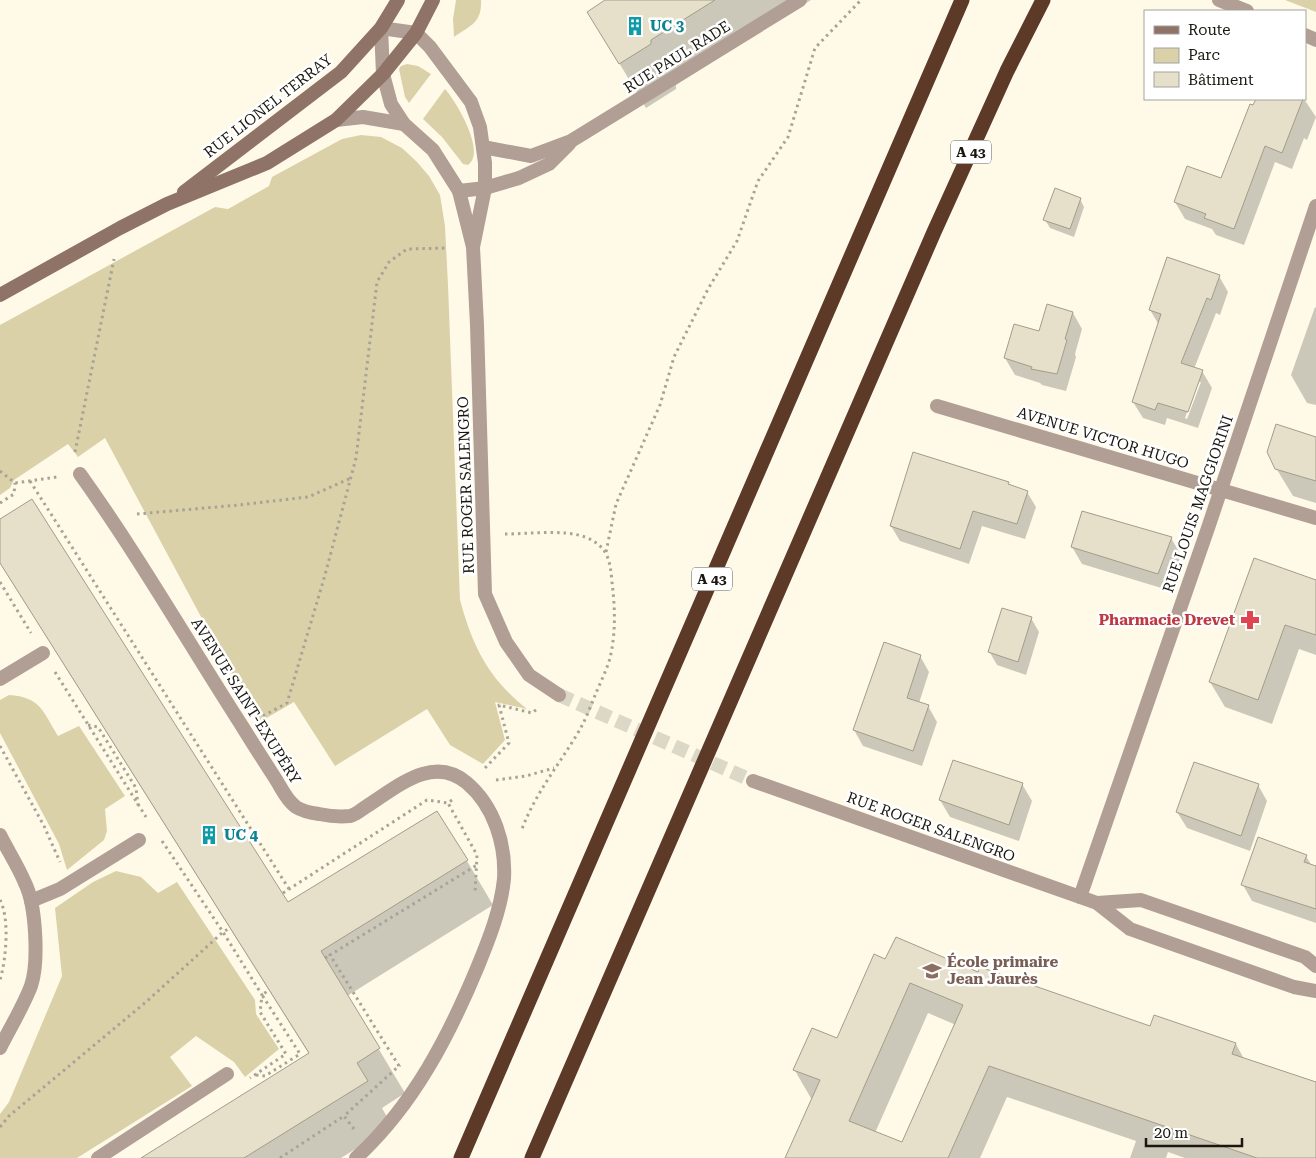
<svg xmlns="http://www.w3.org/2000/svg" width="1316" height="1158" font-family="'Roboto Serif',serif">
<rect width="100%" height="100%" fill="#fffae8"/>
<g fill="#dbd1a9">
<path d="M456,0H481C482,23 471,25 454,37L453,19Z"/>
<polygon points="1285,0 1316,0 1316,12"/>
<polygon points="407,64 418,66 431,74 409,103 405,97 399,69 401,66"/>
<path d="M445,89C456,101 487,153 468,165L463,164L442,137L423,119Z"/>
<path d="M361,135L381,137L402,148L417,162L429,176L440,195L445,226L448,285L460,600C473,647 488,678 527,709L495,702L505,740L483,764L450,745L427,709L335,766L294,702L258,723L105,438L78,457L68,444L14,480L10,488L0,495V325L215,207L228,209L269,186L272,177L342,139Z"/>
<path d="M9,695C41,697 43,712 58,736L79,726L125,796L105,809L107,831L104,840L67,870L59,844L0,733V700Z"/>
<polygon points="116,871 141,877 158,893 177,882 255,1000 256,1014 279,1049 245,1077 234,1062 196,1036 170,1057 192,1086 77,1158 0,1158 0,1114 9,1102 62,976 55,908 93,882"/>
</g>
<g fill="#0003" fill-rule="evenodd">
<polygon points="608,0 811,0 676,85 676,89 646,108 615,56"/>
<polygon points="1257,99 1304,99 1316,117 1307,140 1304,138 1292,169 1275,162 1244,245 1216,235 1212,229 1185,219 1175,202 1222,180"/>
<polygon points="1080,199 1084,207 1074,237 1050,228 1045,220"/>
<path d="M1219,276L1228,292L1220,315L1216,313L1194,369L1202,371L1212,388L1198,428L1167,418L1165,425L1143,418L1133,402L1159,325L1150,310ZM1198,382H1201L1187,419L1185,418Z"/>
<polygon points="1315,307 1316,308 1316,405 1307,403 1291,375"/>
<polygon points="1073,313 1082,329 1075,354 1076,357 1066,391 1042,385 1040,383 1015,375 1005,358 1040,333"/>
<polygon points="1316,439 1316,503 1293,496 1276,468"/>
<polygon points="1008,483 1009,486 1027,492 1036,507 1025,539 982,526 969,564 900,541 891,526"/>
<polygon points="0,520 288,903 467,861 493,905 347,996 405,1093 382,1108 392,1126 341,1158 144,1158 309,1054 8,576 0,563"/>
<polygon points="1171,538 1181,555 1168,590 1082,564 1072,547"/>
<polygon points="1316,581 1316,655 1299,649 1272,724 1225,707 1210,682"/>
<polygon points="1031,618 1039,632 1026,675 997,665 989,651"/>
<polygon points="920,656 929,672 919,703 928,706 937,722 922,766 863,746 854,730"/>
<polygon points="1022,784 1032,801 1019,841 950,817 940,800"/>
<polygon points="1258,785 1267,801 1250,851 1187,828 1177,812"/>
<polygon points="1306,856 1312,866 1316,867 1316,923 1252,901 1243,885"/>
<path d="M886,961L978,973L1151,1027L1236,1044L1244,1059L1316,1084V1158H1185L1168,1152L1166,1158H1130L1136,1141L1007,1097L980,1158H786L812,1100L794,1069L837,1040ZM928,1013L956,1025L902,1144L875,1133Z"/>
</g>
<g fill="#e6e0ca" stroke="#a29d89" fill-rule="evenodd">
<polygon points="605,0 715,0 651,40 651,44 619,64 587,12"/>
<polygon points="1256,99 1303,99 1282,153 1265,146 1234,229 1204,218 1206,214 1174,202 1187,166 1221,178 1250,104 1253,105"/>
<polygon points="1055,188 1081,198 1070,229 1043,220"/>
<polygon points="1167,257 1220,275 1211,300 1207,298 1181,363 1203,370 1188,412 1158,403 1155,410 1132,402 1161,314 1149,310"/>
<polygon points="1047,304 1073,312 1065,339 1067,340 1057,374 1031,369 1032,367 1004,358 1014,324 1039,331"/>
<polygon points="1276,424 1316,437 1316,481 1275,469 1267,452"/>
<polygon points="913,452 1009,482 1008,484 1028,491 1017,524 973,511 960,549 890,526"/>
<polygon points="32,499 288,902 437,811 468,860 321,951 380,1048 357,1063 368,1081 244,1158 141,1158 309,1053 0,563 0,519"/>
<polygon points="1082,511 1172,537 1158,574 1071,547"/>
<polygon points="1254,558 1316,580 1316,635 1285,625 1258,700 1209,682"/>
<polygon points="1002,608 1032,617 1018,662 988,652"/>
<polygon points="884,642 921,655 907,698 929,705 913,751 853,730"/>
<polygon points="953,760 1023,783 1009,825 939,800"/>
<polygon points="1194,762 1259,784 1241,836 1176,812"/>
<polygon points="1258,837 1307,855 1304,862 1316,866 1316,909 1241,885"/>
<path d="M896,937L978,972L980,967L1150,1026L1154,1015L1236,1043L1232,1054L1316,1082V1158H1257L989,1066L948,1158H785L820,1080L793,1070L812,1028L837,1038L874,954L885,959ZM910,983L963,1005L902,1142L849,1121Z"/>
</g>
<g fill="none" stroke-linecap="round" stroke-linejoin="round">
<polyline stroke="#dcd8c7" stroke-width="14" stroke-dasharray="14 7" stroke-linecap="butt" points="559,695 753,781"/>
<g stroke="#a7a395" stroke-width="3" stroke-dasharray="2.5 4" stroke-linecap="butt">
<polyline points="75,452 114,259"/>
<polyline points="0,471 15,483 57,477"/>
<polyline points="30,481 289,889"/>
<polyline points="0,503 14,494 15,483"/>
<polyline points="137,514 239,505 308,497 351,478"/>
<path d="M505,534C529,534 563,529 585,537C608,546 610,560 612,582C615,607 616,633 610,658C607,669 601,681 596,693C591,705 586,719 579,731C559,765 536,792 522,829"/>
<polyline points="606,552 616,504 660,405 674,357 708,289 737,241 758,181 788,137 815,48 861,0"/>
<polyline points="0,582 31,633"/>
<polyline points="55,672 146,817"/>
<polyline points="263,716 287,703 325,575 356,458 377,282 389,262 407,249 448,248"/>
<polyline points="88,725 98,727 136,788 138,805"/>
<polyline points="0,746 44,826 60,862"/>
<polyline points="485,768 509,743 499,705 532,713 537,709"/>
<polyline points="496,780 526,776 554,768"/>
<polyline points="452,800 448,803 477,855 475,894"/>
<polyline points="162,841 223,932 262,995 260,1012 286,1054 250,1078"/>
<polyline points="283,893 427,800 448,803"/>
<path d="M0,900C10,919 6,960 0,980"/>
<polyline points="325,958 330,955"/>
<polyline points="399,1066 330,955 477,865"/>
<polyline points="256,1075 265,1076 300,1054 262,995 269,990"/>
<polyline points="0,1127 9,1116 146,1002 223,932 230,928"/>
<polyline points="354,1129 344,1116 400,1065"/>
<polyline points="280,1158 344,1116"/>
</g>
<g stroke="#b19f96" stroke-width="14">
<polyline points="0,679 43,653"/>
<polyline points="31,901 60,889 139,840"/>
<polyline points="98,1158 227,1074"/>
</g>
<g stroke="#b19f96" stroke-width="14">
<polyline points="1219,0 1247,11"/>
<polyline points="1305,35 1316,40"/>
<polyline points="336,120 363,117 404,124"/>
<polyline points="483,147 531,156 571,141 800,0"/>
<polyline points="459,191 485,188 519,178 549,164 569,144"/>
<polyline points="473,247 485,188 485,163 480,127 471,102 430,47 416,33 381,28 383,74 391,104 404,124 433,150 459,191 473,247 477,325 485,594 506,642 529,675 559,695"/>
<polyline points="937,406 1316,518"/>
<path d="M80,474C138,555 188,642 242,726C253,744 264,761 275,778C281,787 286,800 296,807C302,811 312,813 319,814C329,816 340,817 350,816C356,815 362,809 367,806C397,787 433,754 467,783C494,806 506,844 504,879C501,909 489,939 478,966C449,1036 413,1106 356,1158"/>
<polyline points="753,781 1097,903 1130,929 1294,987 1316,991"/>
<path d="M0,835C8,851 18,866 25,883C36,905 39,962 31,986C23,1007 10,1028 0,1048"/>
<polyline points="1080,897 1208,528 1316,206"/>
<polyline points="1097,903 1141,900 1305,957 1316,966"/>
</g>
<g stroke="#8e7366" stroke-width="14">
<polyline points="184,192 341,72 381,28 398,0"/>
<polyline points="0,295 120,228 167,204 267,163 336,120 383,74 416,33 433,0"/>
</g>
<g stroke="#5d3a28" stroke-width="15">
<polyline points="461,1158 962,0"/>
<polyline points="532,1158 934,232 1007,71 1043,0"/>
</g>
</g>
<defs>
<g id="building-bare" transform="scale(1.5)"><path d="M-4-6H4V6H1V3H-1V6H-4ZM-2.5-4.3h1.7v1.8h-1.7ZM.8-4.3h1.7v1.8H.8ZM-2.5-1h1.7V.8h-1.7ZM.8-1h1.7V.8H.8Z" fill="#0f9aa8" stroke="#fff" stroke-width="2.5" paint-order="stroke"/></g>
<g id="pharmacy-bare" transform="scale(1.5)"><path d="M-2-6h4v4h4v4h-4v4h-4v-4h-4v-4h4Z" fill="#e0444e" stroke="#fff" stroke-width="2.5" paint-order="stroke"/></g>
<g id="school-bare" transform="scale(1.5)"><path d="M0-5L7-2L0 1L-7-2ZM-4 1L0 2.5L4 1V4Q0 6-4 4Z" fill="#8d6e63" stroke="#fff" stroke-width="2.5" paint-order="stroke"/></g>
</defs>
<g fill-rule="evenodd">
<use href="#building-bare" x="635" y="26"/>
<use href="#pharmacy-bare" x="1250" y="620"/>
<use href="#building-bare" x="209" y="835"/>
<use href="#school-bare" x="932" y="971"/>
</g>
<g text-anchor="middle" stroke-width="5" stroke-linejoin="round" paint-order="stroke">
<g fill="#fff" stroke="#5e5d57" stroke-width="1">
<rect x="951" y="140.5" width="40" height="23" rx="4"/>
<rect x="692" y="567.5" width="40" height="23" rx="4"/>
</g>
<g font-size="14" font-weight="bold" fill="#19170f">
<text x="971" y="157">A 43</text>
<text x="712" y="584">A 43</text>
</g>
<g font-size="15" font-weight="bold" fill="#0d838f" stroke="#fff" text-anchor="start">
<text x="650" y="31">UC 3</text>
<text x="224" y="840">UC 4</text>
</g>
<g font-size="15" fill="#19170f" stroke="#fff">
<text transform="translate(677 57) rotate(-32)" y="5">RUE PAUL RADE</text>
<text transform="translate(268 106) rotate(-38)" y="5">RUE LIONEL TERRAY</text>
<text transform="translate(1103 438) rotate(17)" y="5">AVENUE VICTOR HUGO</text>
<text transform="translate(466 485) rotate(-92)" y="5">RUE ROGER SALENGRO</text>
<text transform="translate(1198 504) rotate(-71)" y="5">RUE LOUIS MAGGIORINI</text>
<text transform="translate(246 701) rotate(58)" y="5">AVENUE SAINT-EXUPÉRY</text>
<text transform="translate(931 827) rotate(20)" y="5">RUE ROGER SALENGRO</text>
</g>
<g font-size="15" font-weight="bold" fill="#be3a42" stroke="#fff" text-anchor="end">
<text x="1235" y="625">Pharmacie Drevet</text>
</g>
<g font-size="15" font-weight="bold" fill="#785e54" stroke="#fff" text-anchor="start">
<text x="947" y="967">École primaire<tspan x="947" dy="17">Jean Jaurès</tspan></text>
</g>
</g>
<rect x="1144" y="10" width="162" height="90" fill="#ffffff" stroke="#a3a29f"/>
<rect x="1154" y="26" width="25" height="8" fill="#8e7366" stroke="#a3a29f"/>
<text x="1188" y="35" font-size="15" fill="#19170f">Route</text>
<rect x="1154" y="48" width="25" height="15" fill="#dbd1a9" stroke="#a3a29f"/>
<text x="1188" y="60" font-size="15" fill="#19170f">Parc</text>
<rect x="1154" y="72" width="25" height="15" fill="#e6e0ca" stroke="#a3a29f"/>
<text x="1188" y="85" font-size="15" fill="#19170f">Bâtiment</text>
<path d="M1146 1138v8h96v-8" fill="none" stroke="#19170f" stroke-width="2.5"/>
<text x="1154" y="1138" font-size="15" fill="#19170f" stroke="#ffffff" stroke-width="4" paint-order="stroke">20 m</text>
</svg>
